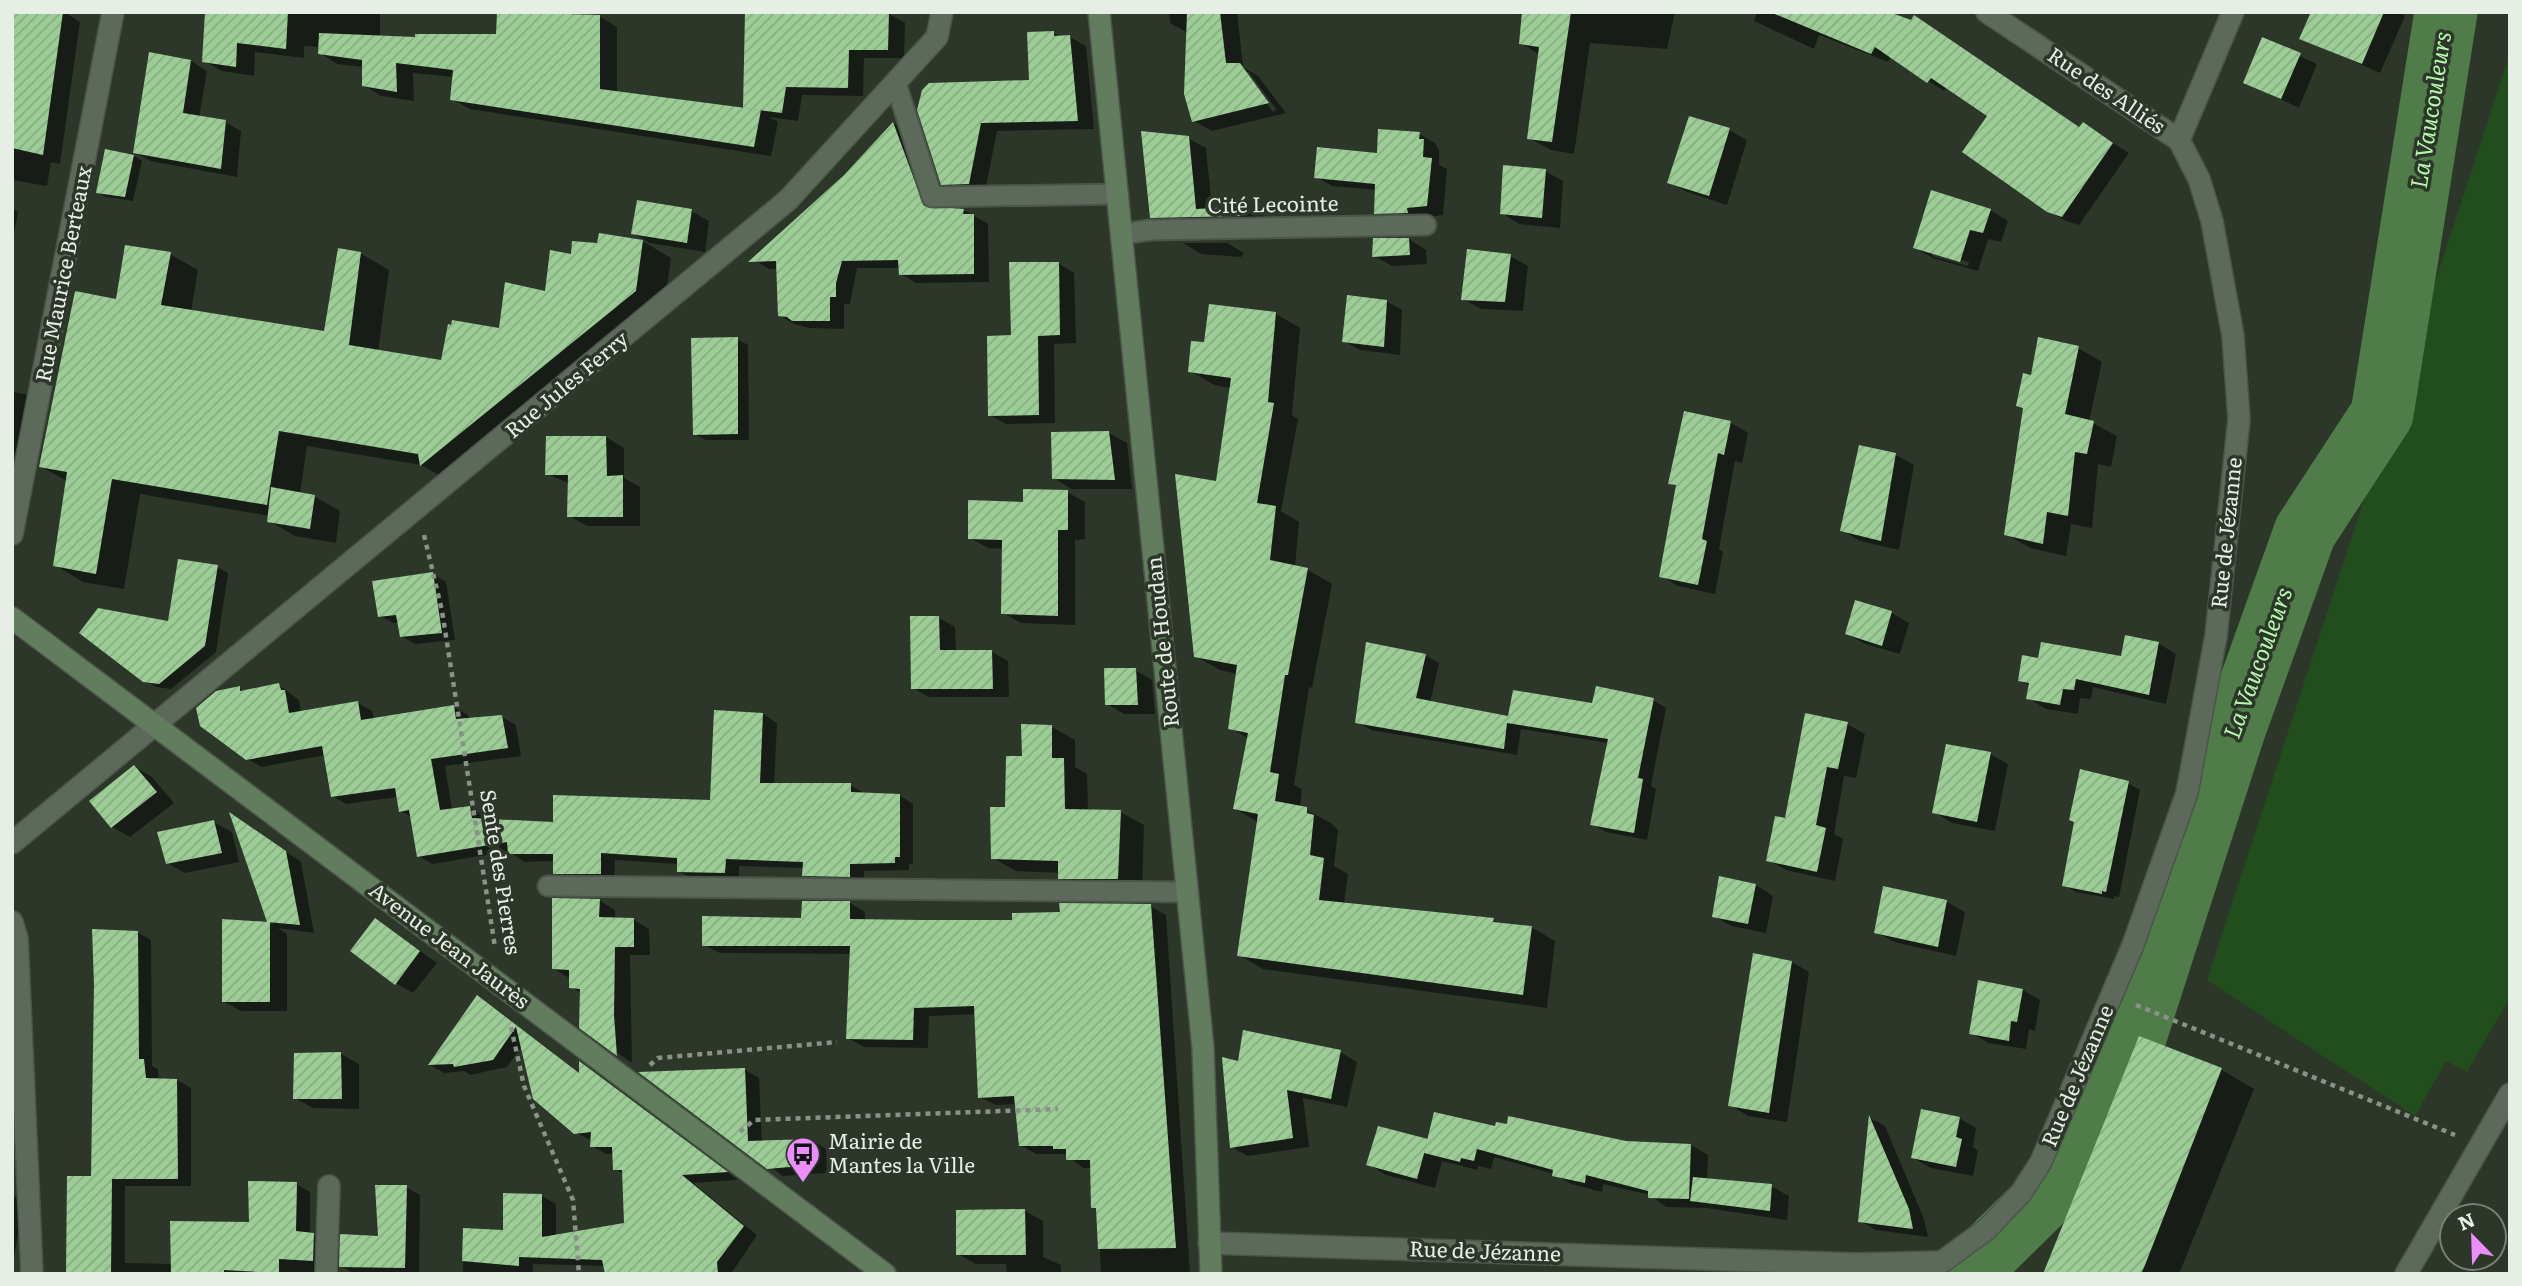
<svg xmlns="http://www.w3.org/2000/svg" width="2522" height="1286" font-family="Literata,serif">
<defs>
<pattern id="building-hatch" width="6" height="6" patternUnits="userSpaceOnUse" patternTransform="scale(1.75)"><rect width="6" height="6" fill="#9dcd96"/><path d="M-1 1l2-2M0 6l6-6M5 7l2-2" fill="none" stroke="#87ac82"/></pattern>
</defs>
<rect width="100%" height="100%" fill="#2c372a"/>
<polygon fill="#224d1d" points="2510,53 2510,997 2467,1072 2446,1061 2415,1116 2207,980"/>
<g fill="#0007" fill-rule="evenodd">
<polygon points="12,12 64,12 80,22 60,164 51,162 47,186 12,180"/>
<polygon points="207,12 380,12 380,38 498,36 599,16 617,27 617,93 751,111 832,12 889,14 905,23 904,58 864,58 863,96 802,95 798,121 769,117 778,122 771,156 470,109 452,99 454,77 413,73 414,101 381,96 363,85 364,67 337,64 320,53 320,47 304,46 304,58 255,52 254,76 222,71 204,61"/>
<path d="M1169,12H1237L1243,67L1258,76L1286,113L1212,131L1194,121L1188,33L1170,23ZM1245,72H1249L1276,109L1273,112Z"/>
<polygon points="1501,12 1675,12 1667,49 1590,43 1574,154 1551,150 1529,138 1540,55 1521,43 1524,15"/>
<polygon points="1757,12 1888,12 2080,128 2099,134 2129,153 2079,225 2066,221 2048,211 1989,116 1947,87 1944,91 1891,56 1888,62 1819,35 1814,49 1754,21"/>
<polygon points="2313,12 2399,12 2405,16 2380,73 2302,38"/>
<polygon points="1053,33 1061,37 1070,37 1086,46 1094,129 997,131 985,192 959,193 942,183 919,110 1031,81"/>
<polygon points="2262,39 2317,64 2299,108 2245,82"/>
<polygon points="150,54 191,61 207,71 199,118 225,122 241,131 237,177 150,161 135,152"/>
<polygon points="1690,118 1729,130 1747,140 1727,205 1687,192 1669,182"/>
<polygon points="895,124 910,132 936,209 964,210 988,224 989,282 916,283 901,274 901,268 857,268 850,304 844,304 844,329 809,328 794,324 779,315 778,269 769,269 756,261"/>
<polygon points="1419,134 1435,143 1439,150 1439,165 1447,169 1443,215 1392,222 1376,213 1377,190 1332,186 1316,177 1378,155"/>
<polygon points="1188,138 1206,148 1212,210 1249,208 1265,217 1260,225 1169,227 1151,217"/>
<polygon points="134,156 142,161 133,201 106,197 98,192"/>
<polygon points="1545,171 1563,181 1560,228 1519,224 1502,213"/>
<polygon points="12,208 18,212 12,244"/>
<path d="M1990,210L2008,221L2001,242L1988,239L1978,271L1933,258L1915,248ZM1932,252L1969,262L1968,266L1932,256Z"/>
<polygon points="691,211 709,221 705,252 650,243 633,233"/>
<polygon points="600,235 644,242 671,258 664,307 449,481 421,465 307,446 300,494 314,496 340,511 336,543 295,536 269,521 270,516 140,494 124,589 83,582 55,565 67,481 40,466 117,301 170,254 198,270 191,312 325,333 360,253 389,270 378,352 443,362 500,330 547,293 573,256 598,245"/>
<polygon points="1409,239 1426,250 1427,264 1392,266 1374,256"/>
<polygon points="1183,243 1227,243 1244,253 1241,257 1201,254"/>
<polygon points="1510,256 1528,266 1523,311 1481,309 1463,299"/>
<polygon points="1058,263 1074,273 1076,343 1054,344 1055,423 1006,424 990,415 1012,337"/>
<polygon points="1386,301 1402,310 1400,355 1360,350 1344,341"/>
<polygon points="1276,314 1300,328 1292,415 1298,419 1281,511 1299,522 1295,567 1308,570 1332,584 1312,688 1309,687 1294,785 1302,789 1300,807 1331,823 1338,830 1334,866 1348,874 1344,904 1493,920 1500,924 1531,927 1555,941 1547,1008 1263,969 1239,955 1258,822 1235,809 1249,739 1230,728 1237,674 1220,670 1195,656 1231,388 1214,385 1190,371 1206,343"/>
<polygon points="737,339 748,345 749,440 706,440 694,434"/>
<polygon points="2078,348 2102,362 2089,421 2117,436 2111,467 2098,464 2092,528 2071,524 2066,556 2030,548 2006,534 2024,409 2018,405 2032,377"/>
<polygon points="12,392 25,394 42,404 29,471 12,468"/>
<polygon points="1685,413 1731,423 1748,433 1742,463 1735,461 1719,549 1723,552 1715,594 1678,586 1661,576 1678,487 1670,483"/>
<polygon points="1109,433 1127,443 1132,489 1071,489 1054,478"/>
<polygon points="606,437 624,448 624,478 640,487 640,526 587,526 569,516 570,484 547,474"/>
<polygon points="1860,447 1896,455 1914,465 1899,550 1860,541 1842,530"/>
<polygon points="1067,492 1085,502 1085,539 1075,540 1075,625 1021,623 1003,613 1004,549 988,548 970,538"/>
<polygon points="217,567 228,573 216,652 171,689 156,687 144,680 169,623"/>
<polygon points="433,574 446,582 455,640 415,644 401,636 399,623 393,623 379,615"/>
<polygon points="1856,602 1892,613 1909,623 1900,654 1865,644 1847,634"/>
<polygon points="939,618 955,627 956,652 992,652 1008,661 1009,697 929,697 913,688"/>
<polygon points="2158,643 2176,654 2166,704 2093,687 2091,699 2080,698 2078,714 2046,709 2028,698 2030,686 2020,680 2123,658"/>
<polygon points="1425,655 1439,663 1430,703 1510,718 1593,705 1653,700 1666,708 1651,786 1656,789 1647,840 1606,832 1592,824 1609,743 1521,729 1517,755 1371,730 1357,722"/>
<polygon points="1135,670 1152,680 1155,714 1124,714 1107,704"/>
<polygon points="279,685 299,700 301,713 358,703 372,711 374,720 454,707 468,715 469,720 502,717 516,725 521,756 445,766 452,810 470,808 484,817 484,820 555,824 712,801 763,714 777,723 774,785 850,785 864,793 899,795 913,804 913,864 909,864 909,870 864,871 864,884 818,883 804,875 804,868 739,866 739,880 693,879 678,871 678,864 615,860 614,881 569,881 554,873 554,861 524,862 509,851 433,864 418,856 412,817 400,811 398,797 346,804 332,796 325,755 262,767 247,759 239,688 245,692"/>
<polygon points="1847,724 1865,734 1856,778 1844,776 1834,834 1843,839 1835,881 1786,870 1768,860 1786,820"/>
<polygon points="1052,727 1075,740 1075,767 1087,774 1088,811 1120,812 1144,825 1142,892 1084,891 1060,878 1060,873 1016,871 993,858 1024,758"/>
<polygon points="1990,754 2008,764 1995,831 1952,823 1934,812"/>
<polygon points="134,767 152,777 174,803 130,837 112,827"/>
<polygon points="2128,783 2140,790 2119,897 2114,896 2114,899 2076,892 2064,885"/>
<polygon points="214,822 232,832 239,862 185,873 167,863"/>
<polygon points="244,823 301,862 314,933 278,928 287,934 287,1011 241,1011 223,1001 224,921 274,924 268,920"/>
<polygon points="1756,885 1773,896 1766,933 1731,926 1714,916"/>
<polygon points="1884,888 1947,902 1965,912 1956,956 1894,942 1876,932"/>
<polygon points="599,900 615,910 615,919 633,919 649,929 650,955 630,955 632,1063 581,1027 581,993 571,987 569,978 553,968"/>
<polygon points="850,903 865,912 865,921 1014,921 1150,906 1166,915 1190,1274 1101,1274 1098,1210 1093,1207 1092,1168 1083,1168 1065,1154 1036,1154 1020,1145 1016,1104 996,1105 980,1097 976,1014 929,1016 928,1048 864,1047 848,1038 852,954 720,953 704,945 803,920"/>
<polygon points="376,920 437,963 413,993 396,983"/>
<polygon points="137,932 151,940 152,1066 158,1069 159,1080 177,1080 191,1088 191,1186 125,1186 125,1263 173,1264 251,1223 296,1184 310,1192 310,1234 328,1242 327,1273 67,1274 93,1178"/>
<polygon points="1792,962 1809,972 1787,1122 1748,1116 1730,1105"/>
<polygon points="2023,990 2040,1000 2035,1031 2029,1029 2026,1049 1988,1043 1971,1033"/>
<polygon points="478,997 585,1080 581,1064 738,1180 693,1183 757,1235 731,1274 606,1274 605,1266 533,1264 533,1274 463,1274 464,1230 504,1232 542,1196 556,1204 556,1236 625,1225 624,1174 615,1169 614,1154 606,1154 592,1146 592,1141 575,1132 522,1046 507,1067 470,1075 464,1071 444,1073 430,1065"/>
<polygon points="2140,1038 2222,1070 2254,1089 2179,1274 2057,1274"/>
<polygon points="1340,1052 1357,1062 1347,1107 1303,1098 1309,1147 1248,1156 1231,1147 1239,1063"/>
<polygon points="341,1054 359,1064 359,1109 313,1108 295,1098"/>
<polygon points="745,1070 759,1078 762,1142 812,1140 826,1149 827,1173 783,1176 643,1074"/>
<polygon points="1870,1118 1885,1126 1924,1219 1928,1237 1876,1230 1860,1221"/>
<polygon points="1959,1118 1976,1128 1973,1147 1978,1151 1973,1176 1931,1168 1913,1158"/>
<polygon points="1497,1129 1626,1143 1691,1145 1708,1155 1707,1180 1771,1186 1789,1196 1787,1220 1706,1208 1666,1207 1650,1195 1603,1184 1602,1192 1571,1184 1554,1174 1494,1157 1491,1169 1478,1166 1477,1170 1442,1161 1435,1188 1386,1175 1368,1164 1427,1140"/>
<polygon points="406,1187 420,1195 419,1274 355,1274 341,1266 380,1238"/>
<polygon points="12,1195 24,1202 12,1267"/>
<polygon points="1025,1211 1043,1221 1043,1257 1061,1265 1061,1274 1007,1274 1006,1264 976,1264 958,1254"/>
</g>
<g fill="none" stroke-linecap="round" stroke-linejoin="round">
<polyline stroke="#4f7c49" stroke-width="63" points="1967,1274 2048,1194 2136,1034 2233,733 2305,532 2382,414 2446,12"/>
</g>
<g fill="url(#building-hatch)">
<polygon points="12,12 63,12 43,155 12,148"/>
<polygon points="205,12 288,12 286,49 237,43 236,67 202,62"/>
<polygon points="497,12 600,15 600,89 761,110 754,147 450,100 453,70 396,63 397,92 362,86 362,60 318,54 319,33 415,37 415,34 496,34"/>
<polygon points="745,12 889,12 888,50 849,50 848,88 786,87 782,113 743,108"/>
<polygon points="1187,12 1220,12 1226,63 1240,63 1269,103 1192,122 1184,94"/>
<polygon points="1522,12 1571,12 1552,142 1527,139 1539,47 1519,44"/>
<polygon points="1770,12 1889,12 1911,20 1914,15 2079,127 2083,122 2113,143 2062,217 2047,212 1962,152 1987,116 1931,78 1927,83 1875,47 1871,54"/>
<polygon points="2311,12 2384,12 2362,64 2299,39"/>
<polygon points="1054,31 1054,36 1070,35 1078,121 981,123 969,184 941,185 917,110 922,90 929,83 1029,80 1027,32"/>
<polygon points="2262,37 2301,53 2281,99 2243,83"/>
<polygon points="149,52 191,60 183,113 226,120 221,169 133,153"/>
<polygon points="1689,116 1730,128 1709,196 1667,183"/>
<polygon points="893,122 924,206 964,209 963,214 974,214 974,274 899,275 898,260 842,261 836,283 836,297 830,297 830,321 792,321 787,317 778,316 776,261 748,262 844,175"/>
<polygon points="1378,129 1420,132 1419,139 1424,139 1423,157 1432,158 1427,206 1407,208 1408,213 1374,214 1375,184 1314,178 1317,147 1377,153"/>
<polygon points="1141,131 1189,136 1196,209 1249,206 1243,216 1150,218"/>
<polygon points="105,149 134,155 125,197 96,193"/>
<polygon points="1503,165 1546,169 1542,218 1500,214"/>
<polygon points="1931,190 1991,209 1983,233 1970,230 1960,262 1913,248"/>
<polygon points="637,200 692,209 687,243 631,234"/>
<polygon points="599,233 643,240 636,291 420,466 418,454 279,431 267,505 112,479 96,574 53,566 67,472 39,467 75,291 116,299 125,245 171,252 161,305 324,331 338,248 361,252 349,345 441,360 448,324 451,325 452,320 499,328 505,282 545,291 550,250 571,254 572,241 597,243"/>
<polygon points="1373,238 1409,238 1410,255 1372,257"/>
<polygon points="1467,249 1511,254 1505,302 1461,300"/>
<polygon points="1009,262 1059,262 1060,335 1038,336 1039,415 988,416 987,336 1011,335"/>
<polygon points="1347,295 1387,300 1384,347 1342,342"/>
<polygon points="1209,304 1276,312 1268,402 1274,403 1257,503 1276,506 1270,560 1308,568 1288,675 1285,675 1270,772 1279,774 1275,801 1307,807 1307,813 1314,815 1310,855 1324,858 1319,900 1494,918 1493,922 1532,926 1523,995 1237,956 1258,814 1233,809 1248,733 1228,729 1237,665 1194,657 1175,474 1216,481 1231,378 1188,372 1191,341 1204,342"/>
<polygon points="738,337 738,434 693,435 691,338"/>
<polygon points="2038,337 2079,346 2065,414 2094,421 2087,454 2075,452 2068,516 2047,512 2043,544 2004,535 2023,408 2016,406 2023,373 2031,375"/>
<polygon points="1684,411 1731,421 1724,455 1718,453 1702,539 1707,541 1698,585 1659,577 1676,485 1668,484"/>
<polygon points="1109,431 1115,480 1052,479 1051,432"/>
<polygon points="546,436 606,436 607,476 623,475 623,517 567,517 568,475 545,475"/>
<polygon points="1859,445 1896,453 1881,541 1840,531"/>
<polygon points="271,487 315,495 310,529 267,522"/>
<polygon points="1023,489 1068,490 1068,530 1058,530 1058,616 1001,614 1002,540 968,539 968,500 1023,502"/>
<polygon points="178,559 218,565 205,646 159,684 143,682 79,633 98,608 168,621"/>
<polygon points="433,572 442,633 400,637 396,615 378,617 372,581"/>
<polygon points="1855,600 1892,611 1882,646 1845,634"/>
<polygon points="910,616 939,616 940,650 992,650 993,689 911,689"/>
<polygon points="2125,635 2159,642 2149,695 2076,679 2074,690 2063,689 2060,705 2026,699 2029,683 2018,681 2022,655 2038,658 2041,642 2121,656"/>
<polygon points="1366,642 1426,654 1416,698 1456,706 1508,716 1513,690 1592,703 1596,686 1654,698 1638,778 1643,779 1634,833 1590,825 1608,739 1507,723 1504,749 1355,723"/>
<polygon points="1104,668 1136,668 1138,705 1105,705"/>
<polygon points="279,683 281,690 285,690 289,713 358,701 361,720 454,705 456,719 502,715 508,748 431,759 440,810 470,806 472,818 553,822 553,795 710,800 714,710 763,713 760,783 851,783 851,792 900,794 900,857 895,857 895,863 850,864 850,877 802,876 803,862 726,859 725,873 677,872 677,858 601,853 601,874 553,874 553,854 508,854 507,842 417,857 409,810 399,812 395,788 331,797 322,746 246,760 200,726 196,708 216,691 240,686 240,691"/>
<polygon points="1805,713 1848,722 1838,769 1827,767 1816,825 1826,828 1817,872 1766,861 1775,816 1785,818"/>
<polygon points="1021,724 1052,725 1052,758 1064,758 1065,809 1121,810 1118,879 1058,879 1058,861 991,859 990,807 1005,807 1006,756 1022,756"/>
<polygon points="1946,744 1991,752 1977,822 1932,813"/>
<polygon points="134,765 157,792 111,828 89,801"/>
<polygon points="2080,769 2129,781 2106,892 2102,891 2102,894 2062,886 2074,822 2069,820"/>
<polygon points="229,812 286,851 300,925 267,922"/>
<polygon points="214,820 222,853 166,864 157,832"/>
<polygon points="1719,876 1756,884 1748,924 1712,917"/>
<polygon points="1883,886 1947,900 1938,947 1874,933"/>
<polygon points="552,898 600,899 599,917 634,918 634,947 615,947 614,1015 617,1056 579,1028 580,989 569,988 569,970 552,969"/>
<polygon points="802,901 850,901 850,919 921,920 1012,920 1012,913 1060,912 1059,903 1151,904 1176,1248 1098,1249 1096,1208 1091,1208 1090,1160 1066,1160 1066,1149 1053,1149 1053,1146 1019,1146 1014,1096 978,1098 974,1006 914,1008 913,1040 846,1039 850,946 702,946 702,916 801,918"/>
<polygon points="375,918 420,951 395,985 350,951"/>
<polygon points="222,919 270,922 270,1002 222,1002"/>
<polygon points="92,929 138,931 139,1059 144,1059 146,1078 177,1079 178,1179 112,1179 111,1274 66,1274 67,1176 91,1176 94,985"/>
<polygon points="1753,953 1792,961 1769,1113 1728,1106"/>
<polygon points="1978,980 2023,989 2017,1022 2011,1021 2009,1041 1969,1034"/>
<polygon points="477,995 579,1073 579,1061 728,1172 682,1175 744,1226 717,1262 718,1274 605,1274 602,1260 519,1257 519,1266 462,1261 463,1228 503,1230 503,1193 542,1194 542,1237 624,1223 622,1170 613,1170 612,1147 590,1147 591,1132 574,1134 533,1099 516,1027 493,1060 454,1067 453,1064 428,1065"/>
<polygon points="1243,1030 1341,1050 1331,1099 1287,1090 1293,1138 1230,1148 1222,1057 1238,1061"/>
<polygon points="2139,1036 2222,1068 2145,1265 2141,1274 2043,1274"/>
<polygon points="341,1052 342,1099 293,1099 294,1053"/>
<polygon points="745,1068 748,1141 812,1139 813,1165 767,1169 638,1072"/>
<polygon points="1921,1109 1960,1117 1956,1137 1962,1139 1956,1167 1911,1158"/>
<polygon points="1434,1112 1495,1126 1496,1122 1507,1124 1508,1116 1626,1141 1691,1144 1689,1199 1648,1198 1648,1191 1586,1175 1585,1183 1552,1176 1553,1170 1477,1149 1474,1161 1461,1158 1460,1162 1424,1153"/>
<polygon points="1869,1115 1909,1209 1913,1229 1858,1222"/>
<polygon points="1378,1126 1428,1139 1417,1179 1366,1165"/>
<polygon points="1693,1177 1772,1184 1770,1211 1690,1201"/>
<polygon points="248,1181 297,1182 296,1231 314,1233 313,1261 279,1259 279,1273 224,1270 224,1274 171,1274 170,1221 249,1222"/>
<polygon points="375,1185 407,1185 405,1268 339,1267 340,1234 378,1236"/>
<polygon points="1025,1209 1026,1255 956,1255 956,1210"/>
</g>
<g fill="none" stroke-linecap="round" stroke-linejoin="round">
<g stroke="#4b554a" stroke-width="23">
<g id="service">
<polyline points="896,84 932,197 1118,194"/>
<polyline points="1122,234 1150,230 1426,225"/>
<polyline points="548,886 1188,892"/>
</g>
</g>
<g stroke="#4b554a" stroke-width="24">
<g id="minor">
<polyline points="2179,140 2233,12"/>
<polyline points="12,534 113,12"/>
<polyline points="12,843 788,200 937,37 942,12"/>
<polyline points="12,922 17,938 32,1274"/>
<polyline points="1209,1243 1857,1264 1942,1262 1987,1229 2021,1193 2041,1162 2133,945 2187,793 2216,636 2239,419 2233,336 2212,221 2199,179 2179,140 1987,12"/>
<polyline points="326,1274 329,1186"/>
<polyline points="2406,1274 2510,1094"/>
</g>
</g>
<g stroke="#4b554a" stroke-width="24">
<g id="secondary">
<polyline points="1099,12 1203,1048 1211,1274"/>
<polyline points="12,618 885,1274"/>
</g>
</g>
<g stroke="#889287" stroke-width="4.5" stroke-dasharray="5 5" stroke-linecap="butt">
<polyline points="424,535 442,611 495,947"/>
<polyline points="2136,1005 2455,1135"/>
<polyline points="511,1027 524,1086 573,1200 579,1274"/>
<polyline points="650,1065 658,1058 837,1042"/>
<polyline points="740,1132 754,1120 1058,1109"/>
</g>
<use href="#service" stroke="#5d6a5b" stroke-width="19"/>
<use href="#minor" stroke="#5d6a5b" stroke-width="21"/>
<use href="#secondary" stroke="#627c5e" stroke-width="21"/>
</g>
<defs>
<g id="bus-pin" transform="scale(1.75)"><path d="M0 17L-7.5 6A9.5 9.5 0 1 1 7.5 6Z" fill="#eb8dfb" stroke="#2c372a"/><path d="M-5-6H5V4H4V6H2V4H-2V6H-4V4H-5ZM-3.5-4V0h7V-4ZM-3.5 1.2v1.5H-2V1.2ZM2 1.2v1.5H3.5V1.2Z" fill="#111"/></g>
</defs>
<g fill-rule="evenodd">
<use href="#bus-pin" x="803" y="1154"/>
</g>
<g text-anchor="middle" stroke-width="7" stroke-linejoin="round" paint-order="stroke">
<g font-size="21" fill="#e6eee5" stroke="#2c372a">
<text transform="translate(2106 91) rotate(34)" y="7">Rue des Alliés</text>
<text transform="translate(1273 205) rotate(-1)" y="7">Cité Lecointe</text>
<text transform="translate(64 274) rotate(-79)" y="7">Rue Maurice Berteaux</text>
<text transform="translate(567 385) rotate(-40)" y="7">Rue Jules Ferry</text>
<text transform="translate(2227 533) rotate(-84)" y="7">Rue de Jézanne</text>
<text transform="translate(1163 642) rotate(-96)" y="7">Route de Houdan</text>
<text transform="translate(500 872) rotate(81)" y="7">Sente des Pierres</text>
<text transform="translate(449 946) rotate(37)" y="7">Avenue Jean Jaurès</text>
<text transform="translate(2078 1076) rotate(-67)" y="7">Rue de Jézanne</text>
<text transform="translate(1485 1252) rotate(2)" y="7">Rue de Jézanne</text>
</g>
<g font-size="21" fill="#e6eee5" stroke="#2c372a" text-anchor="start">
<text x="828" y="1149">Mairie de<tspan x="828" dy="24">Mantes la Ville</tspan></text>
</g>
<g font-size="23" font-style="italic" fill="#b5f9ac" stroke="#2c372a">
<text transform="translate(2431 110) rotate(-81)" y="8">La Vaucouleurs</text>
<text transform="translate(2258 663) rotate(-70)" y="8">La Vaucouleurs</text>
</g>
</g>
<rect width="2522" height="1286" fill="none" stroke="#e6eee5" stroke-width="28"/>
<g transform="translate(2473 1237) rotate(337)"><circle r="33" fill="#2c372a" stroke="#768075" stroke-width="2"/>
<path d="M0-5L12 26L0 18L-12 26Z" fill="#eb8dfb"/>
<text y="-10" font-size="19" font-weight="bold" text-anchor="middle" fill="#e6eee5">N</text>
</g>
</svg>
